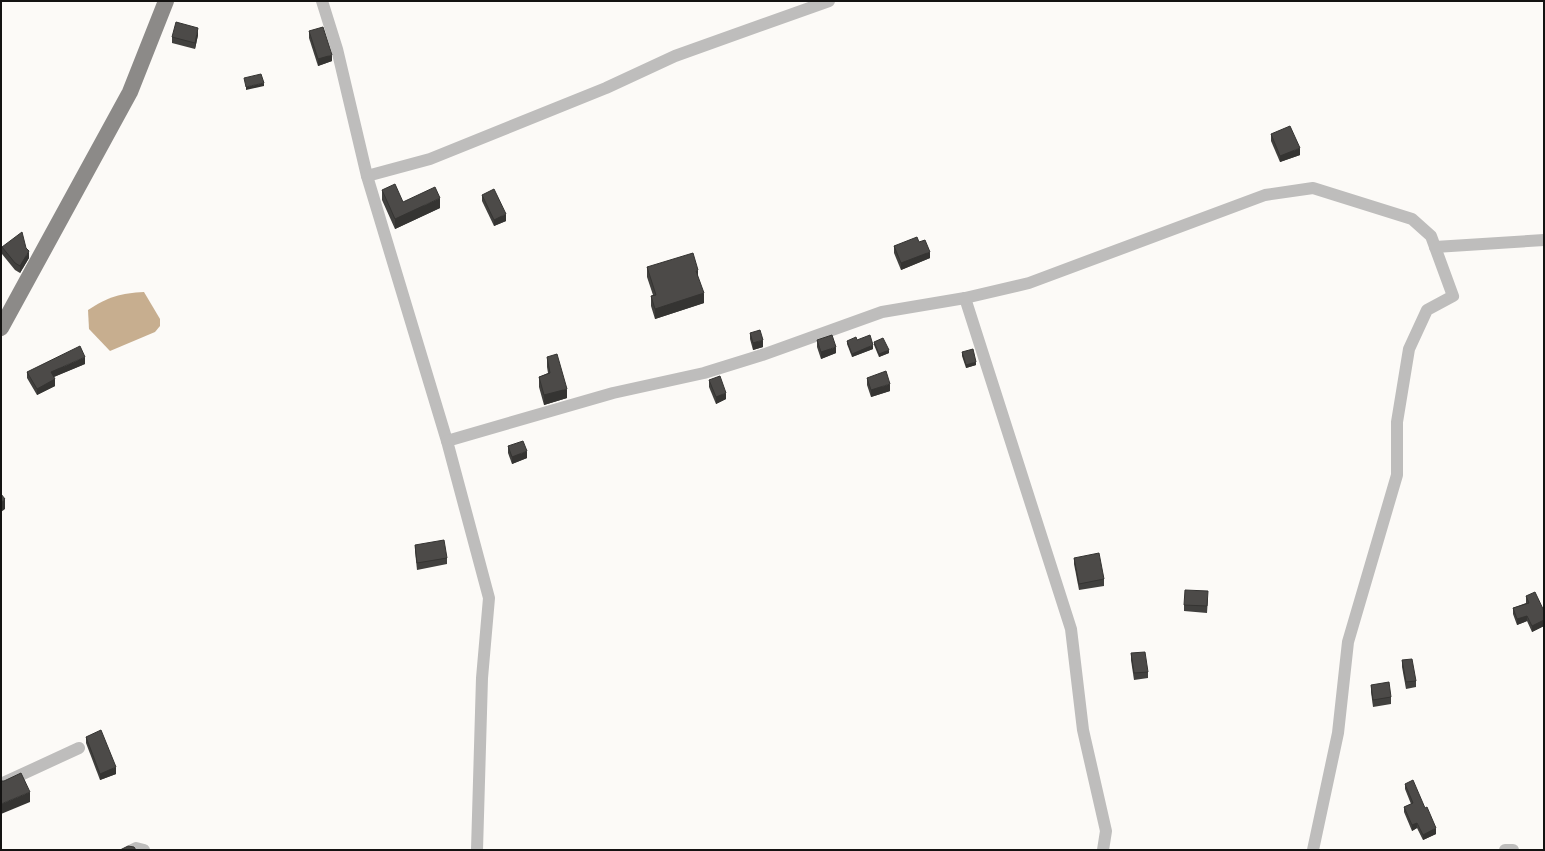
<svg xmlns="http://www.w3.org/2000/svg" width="1545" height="851" font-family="Commissioner,sans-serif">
<rect width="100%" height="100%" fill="#fcfaf7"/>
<path fill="#c7ae8f" d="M144,292L160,319V326L155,332L110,351L89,329L88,310C108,297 121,293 144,292Z"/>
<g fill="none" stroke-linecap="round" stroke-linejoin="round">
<g stroke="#bebdbc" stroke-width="12">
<polyline points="322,1 337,49 367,176 447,441"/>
<polyline points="367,176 430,159 606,88 675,56 829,1"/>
<polyline points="1435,247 1544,240"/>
<polyline points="965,298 1071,629 1083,730 1106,831 1103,850"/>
<polyline points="1,784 79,748"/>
<polyline points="132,850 136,848 144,850"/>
<polyline points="477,850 482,678 489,598 447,441 613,393 704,373 762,355 882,312 965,298 1029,283 1265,195 1313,188 1412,219 1431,236 1453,296 1427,310 1409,349 1397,422 1397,475 1348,642 1338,733 1313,850"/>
<polyline points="1505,850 1513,850"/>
</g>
<polyline stroke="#8c8a88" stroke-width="16" points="1,328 130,92 166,1"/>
</g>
<g fill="#41403e">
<polygon points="309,31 332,61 318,66 309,38"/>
<polygon points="198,35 195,49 172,43 172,37"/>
<polygon points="1271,134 1300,155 1280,162 1271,141"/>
<polygon points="382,190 403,202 440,208 395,229 382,200"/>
<polygon points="482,195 506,221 494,226 482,201"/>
<polygon points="919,242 930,258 901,270 894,253 894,246"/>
<polygon points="2,247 29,258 20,273 15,270 2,254"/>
<polygon points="647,267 698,278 704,303 655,319 651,306 651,296 653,295 647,277"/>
<polygon points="750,333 763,347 753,350 750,339"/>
<polygon points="817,340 836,353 821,359 817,347"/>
<polygon points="857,340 873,349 852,357 847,344 847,341"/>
<polygon points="874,342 889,353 879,357 874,345"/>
<polygon points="962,352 976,365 966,368 962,356"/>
<polygon points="547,357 567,398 544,405 539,387 539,377 548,373 547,367"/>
<polygon points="85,364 54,377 55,386 37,395 27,378 27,372"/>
<polygon points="867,378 890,391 871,397 867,385"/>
<polygon points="709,380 726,399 716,404 709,387"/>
<polygon points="508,446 527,458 512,464 508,453"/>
<polygon points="415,545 447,558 447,564 417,570 415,551"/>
<polygon points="1074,558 1104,579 1104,586 1079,590 1074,564"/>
<polygon points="1526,596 1544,611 1544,626 1532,632 1527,621 1517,625 1513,614 1513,608 1526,603"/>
<polygon points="1208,598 1207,613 1184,611 1184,605"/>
<polygon points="1131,653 1148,672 1148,678 1134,680 1131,660"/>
<polygon points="1402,660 1416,681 1416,687 1406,689 1402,667"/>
<polygon points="1371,685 1391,697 1391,704 1373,707 1371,692"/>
<polygon points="86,737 116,774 100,780 86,743"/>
<polygon points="1405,784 1436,834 1423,840 1417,828 1412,831 1404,812 1404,807 1411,804 1405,789"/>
</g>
<g fill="#353432">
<polygon points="198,28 198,35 195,49 195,43"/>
<polygon points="332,55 332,61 318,66 318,59"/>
<polygon points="264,83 264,86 246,90 246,87"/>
<polygon points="1300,148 1300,155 1280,162 1280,156"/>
<polygon points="440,198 440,208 395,229 395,219"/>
<polygon points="506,214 506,221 494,226 494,220"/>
<polygon points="29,251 29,258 20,273 20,266"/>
<polygon points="930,252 930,258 901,270 901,263"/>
<polygon points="698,270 698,280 696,271"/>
<polygon points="704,293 704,303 655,319 655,309"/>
<polygon points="763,340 763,347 753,350 753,343"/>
<polygon points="873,345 873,349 852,357 852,354"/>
<polygon points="836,347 836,353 821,359 821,352"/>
<polygon points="889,350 889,353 879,357 879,354"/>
<polygon points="85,357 85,364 51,378 51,372"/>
<polygon points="976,362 976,365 966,368 966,365"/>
<polygon points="55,379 55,386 37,395 37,389"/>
<polygon points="890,384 890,391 871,397 871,390"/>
<polygon points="567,389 567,398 544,405 544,395"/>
<polygon points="726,393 726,399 716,404 716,397"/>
<polygon points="527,451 527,458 512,464 512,457"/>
<polygon points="5,499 5,509 1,512 1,502"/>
<polygon points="1527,616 1527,621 1517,625 1517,619"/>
<polygon points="1544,620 1544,626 1532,632 1532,626"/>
<polygon points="116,767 116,774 100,780 100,774"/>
<polygon points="30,792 30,802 1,814 1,804"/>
<polygon points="1417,823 1417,828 1412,831 1412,825"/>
<polygon points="1436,828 1436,834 1423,840 1423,835"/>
</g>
<g fill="#4c4a48" stroke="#353432">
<polygon points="176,22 198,28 195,43 172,37"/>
<polygon points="323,27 332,55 318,59 309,31"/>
<polygon points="261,74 264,83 246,87 244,78"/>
<polygon points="1290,126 1300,148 1280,156 1271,134"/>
<polygon points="395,184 403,202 435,187 440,198 395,219 382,190"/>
<polygon points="494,189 506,214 494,220 482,195"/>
<polygon points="22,232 26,248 29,251 20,266 15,263 2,247"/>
<polygon points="917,237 919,242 925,240 930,252 901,263 894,246"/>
<polygon points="693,253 698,270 696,271 704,293 655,309 651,296 656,295 647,267"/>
<polygon points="760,330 763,340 753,343 750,333"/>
<polygon points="832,335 836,347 821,352 817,340"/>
<polygon points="870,335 873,345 852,354 847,341 856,337 857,340"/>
<polygon points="883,338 889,350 879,354 874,342"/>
<polygon points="80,346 85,357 51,372 55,379 37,389 27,372"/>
<polygon points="973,349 976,362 966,365 962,352"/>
<polygon points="557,354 567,389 544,395 539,377 550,373 547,357"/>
<polygon points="886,371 890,384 871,390 867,378"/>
<polygon points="720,376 726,393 716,397 709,380"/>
<polygon points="523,441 527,451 512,457 508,446"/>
<polygon points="1,494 5,499 1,502"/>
<polygon points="444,540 447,558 417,563 415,545"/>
<polygon points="1099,553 1104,579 1079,584 1074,558"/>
<polygon points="1185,590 1208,591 1207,606 1184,605"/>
<polygon points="1535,592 1544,611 1544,620 1532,626 1527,616 1517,619 1513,608 1529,603 1526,596"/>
<polygon points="1145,652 1148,672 1134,673 1131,653"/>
<polygon points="1412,659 1416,681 1406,682 1402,660"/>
<polygon points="1389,682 1391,697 1373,700 1371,685"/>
<polygon points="101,730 116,767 100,774 86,737"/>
<polygon points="21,773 30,792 1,804 1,781 4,781"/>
<polygon points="1413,780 1425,808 1427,807 1436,828 1423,835 1417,823 1412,825 1404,807 1413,803 1405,784"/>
<polygon points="128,846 134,847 136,850 120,850"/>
</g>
<rect width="1545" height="851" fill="none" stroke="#141312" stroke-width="4"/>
</svg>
